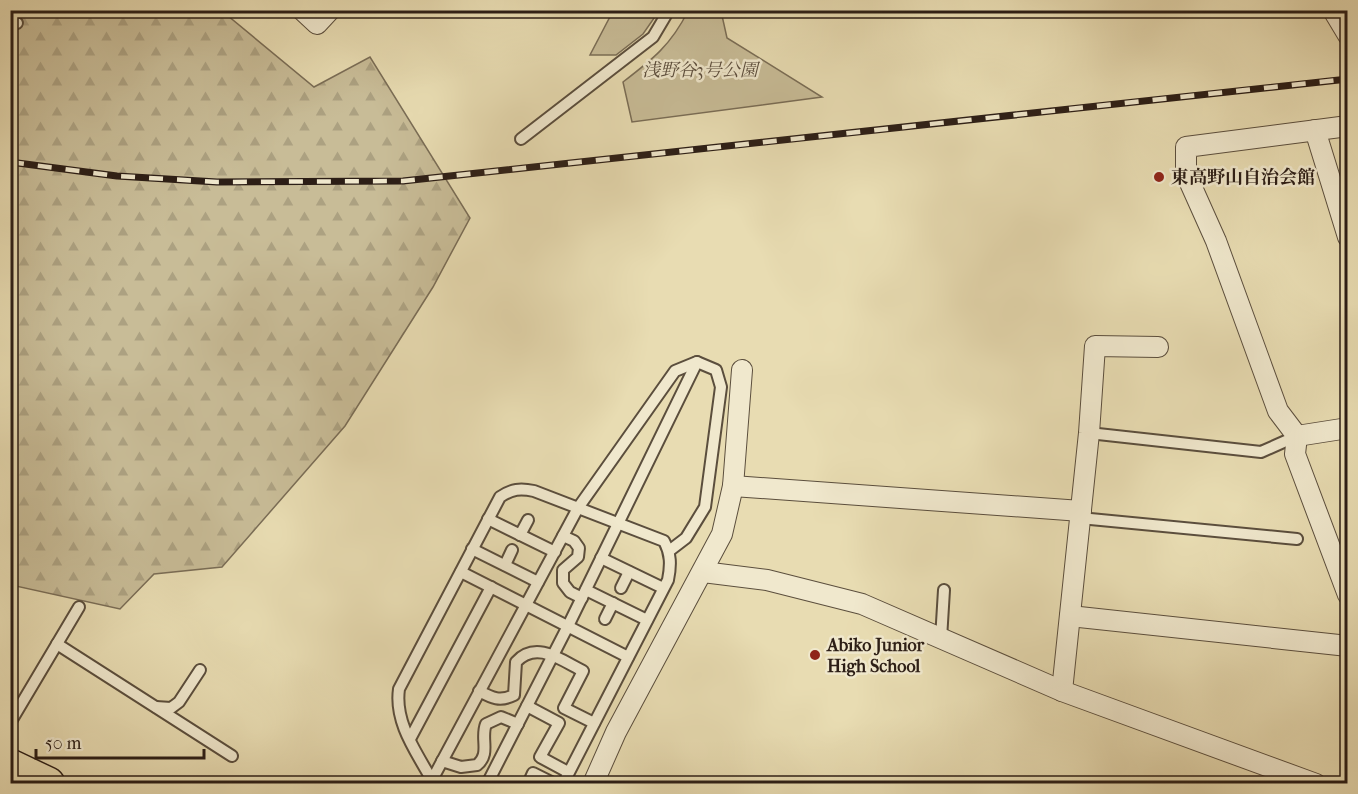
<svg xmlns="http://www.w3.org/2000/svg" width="1358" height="794" font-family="'IM FELL French Canon','Noto Serif JP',serif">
<defs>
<pattern id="forest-firs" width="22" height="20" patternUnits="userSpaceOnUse" patternTransform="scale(1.5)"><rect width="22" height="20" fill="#c8bc97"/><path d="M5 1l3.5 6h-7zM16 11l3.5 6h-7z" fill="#aca181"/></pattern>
</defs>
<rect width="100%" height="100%" fill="#e8dcb2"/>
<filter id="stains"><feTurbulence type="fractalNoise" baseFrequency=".00333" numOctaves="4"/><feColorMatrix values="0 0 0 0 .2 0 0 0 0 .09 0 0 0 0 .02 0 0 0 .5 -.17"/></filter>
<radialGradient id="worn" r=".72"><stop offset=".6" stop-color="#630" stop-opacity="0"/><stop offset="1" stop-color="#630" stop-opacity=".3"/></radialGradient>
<polygon fill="url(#forest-firs)" stroke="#7a6d56" stroke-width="1.5" points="28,11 222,11 314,87 370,57 470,218 433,287 345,426 222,567 154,574 120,609 11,585 10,68 17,23"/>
<g fill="#c8bc97" stroke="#7a6d56" stroke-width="1.5">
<polygon points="613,11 659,11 643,34 616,55 590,55"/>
<path d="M688,11H721L727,38L822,97L632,122L623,82C653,59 671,45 688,11Z"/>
</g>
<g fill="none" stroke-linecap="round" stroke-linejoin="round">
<g stroke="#5b4e3d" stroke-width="14">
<g id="service">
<polyline points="10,18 17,23"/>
<polyline points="521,139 653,37 669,10"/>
<polyline points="1089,433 1261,452 1297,436"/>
<polyline points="1080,518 1297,539"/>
<polyline points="488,519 555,552"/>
<polyline points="520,535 528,520"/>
<polyline points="563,536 574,541 579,548 578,557 563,570 563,583 570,592 582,598"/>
<polyline points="472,549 538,582"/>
<polyline points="601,558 663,588"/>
<polyline points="505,565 512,550"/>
<polyline points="461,572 628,657"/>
<polyline points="621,588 629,572"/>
<polyline points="586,590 647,620"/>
<polyline points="605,619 613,603"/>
<polyline points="941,639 944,590"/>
<polyline points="57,644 232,756"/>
<path d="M479,691C492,698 500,702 514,695L516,662C536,640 561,660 583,671L564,708L594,723"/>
<polyline points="527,706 559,723 540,757 568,772"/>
<polyline points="156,707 171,708 179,702 200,670"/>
<polyline points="10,723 79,607"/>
<polyline points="410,739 491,587"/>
<path d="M442,761L461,767L477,765C491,754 480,738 486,724L501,717L518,724"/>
<polyline points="432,780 578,508 675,371 697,362 716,370 721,387 705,507 686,538 669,551"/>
<path d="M434,784C418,754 394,724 399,689L500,497C512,489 520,488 534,491L664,541C671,554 671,565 668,580L563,784"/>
<polyline points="487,784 568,626 697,362"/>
<polyline points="528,784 533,773 555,784"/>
</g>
</g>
<g stroke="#5b4e3d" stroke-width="22">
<g id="minor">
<polyline points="302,10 317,24 330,10"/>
<polyline points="1333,10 1348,35"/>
<polyline points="1348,126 1186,147 1186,174 1216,241 1278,411 1297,436 1295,454 1348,595"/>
<polyline points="1315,130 1348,237"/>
<polyline points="1297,436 1348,428"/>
<polyline points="733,486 1081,511"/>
<polyline points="703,572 767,580 862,604 1062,691 1316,784"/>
<polyline points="1070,616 1348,646"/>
<polyline points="1062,691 1089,433 1095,346 1158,347"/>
<polyline points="593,784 616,732 722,534 733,486 742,370"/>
</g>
</g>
<g stroke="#2c1e16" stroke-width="36">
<polyline id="trunk" points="10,766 48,784"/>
</g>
<use href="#service" stroke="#f0e8cd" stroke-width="10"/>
<use href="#minor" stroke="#f0e8cd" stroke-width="20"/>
<use href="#trunk" stroke="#e8dcb2" stroke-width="33"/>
<g stroke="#2c1e16" stroke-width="7">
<polyline id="rail" points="10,162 117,176 217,182 403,181 1348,79"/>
</g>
<use href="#rail" stroke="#f0e8cd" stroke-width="4.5" stroke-dasharray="14" stroke-linecap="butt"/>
</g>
<g fill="#8f2418" stroke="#f0e8cd" stroke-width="2">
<circle cx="1159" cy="177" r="6"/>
<circle cx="815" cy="655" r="6"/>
</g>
<g text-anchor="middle" stroke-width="5" stroke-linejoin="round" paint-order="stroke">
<g font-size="18" font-style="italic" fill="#5b4d3d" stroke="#f0e8cd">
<text x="700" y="76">浅野谷3号公園</text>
</g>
<g font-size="18" font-weight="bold" fill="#2c1e16" stroke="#f0e8cd" text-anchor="start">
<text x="1171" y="183">東高野山自治会館</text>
<text x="827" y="651">Abiko Junior<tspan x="827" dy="21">High School</tspan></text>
</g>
</g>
<rect width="1358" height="794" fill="none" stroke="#e8dcb2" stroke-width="36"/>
<rect x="12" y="12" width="1334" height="770" fill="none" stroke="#2c1e16" stroke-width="3"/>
<rect x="18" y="18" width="1322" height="758" fill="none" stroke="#2c1e16" stroke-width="1.5"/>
<path d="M36 749v9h168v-9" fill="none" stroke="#2c1e16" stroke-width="3"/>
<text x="45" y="749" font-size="18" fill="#2c1e16" stroke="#f0e8cd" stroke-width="4.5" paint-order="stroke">50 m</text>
<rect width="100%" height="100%" filter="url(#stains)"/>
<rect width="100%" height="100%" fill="url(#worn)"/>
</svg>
